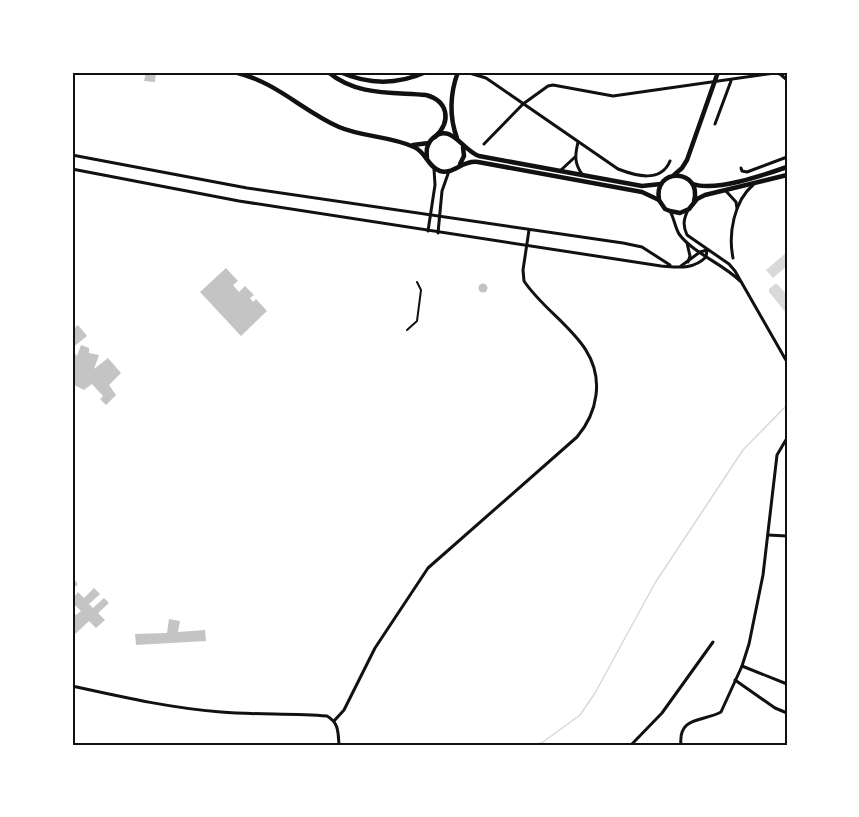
<svg xmlns="http://www.w3.org/2000/svg" width="859" height="817" font-family="Arial,sans-serif">
<rect width="100%" height="100%" fill="#fff"/>
<g fill="#d9d9d9">
<polygon points="787,252 787,266 773,278 766,270"/>
<polygon points="775,284 777,284 787,295 787,314 769,292 769,289"/>
</g>
<g fill="none" stroke-linecap="round" stroke-linejoin="round">
<polyline stroke="#d9d9d9" stroke-width="1.5" points="536,745 543,742 580,715 595,693 655,583 743,450 787,405"/>
</g>
<g fill="#c4c4c4">
<polygon points="146,72 156,72 155,82 144,81"/>
<polygon points="226,268 238,281 233,285 239,292 245,286 254,295 250,298 253,302 256,299 267,311 241,336 200,292"/>
<circle cx="483" cy="288" r="4.5"/>
<polygon points="78,325 87,336 72,348 72,330"/>
<polygon points="81,345 89,348 89,353 99,355 94,369 108,358 121,373 109,385 116,395 106,405 100,399 103,396 92,384 84,390 72,384 72,350 77,356"/>
<polygon points="72,577 78,584 72,590"/>
<polygon points="94,588 100,594 89,604 93,608 104,598 109,603 98,613 105,620 96,628 89,621 72,637 72,611 76,615 81,611 72,602 72,593 75,596 78,592 84,598"/>
<polygon points="169,619 180,621 178,632 205,630 206,641 136,645 135,634 167,633"/>
</g>
<g fill="none" stroke-linecap="round" stroke-linejoin="round">
<polyline stroke="#111" stroke-width="2" points="407,330 417,321 421,290 417,282"/>
<g stroke="#111" stroke-width="3">
<path d="M466,72L486,78L618,169C636,176 661,183 670,161"/>
<polyline points="715,124 731,81"/>
<path d="M578,142C575,155 574,163 582,174"/>
<polyline points="484,144 523,104 548,86 553,85 613,96 775,73 780,74 787,80"/>
<polyline points="741,168 742,171 747,172 787,157"/>
<polyline points="561,170 575,157"/>
<polyline points="725,190 736,202 737,208"/>
<path d="M733,258C728,234 734,201 753,185"/>
<polyline points="768,535 787,536"/>
<polyline points="742,666 787,684"/>
<polyline points="735,680 775,708 787,713"/>
<polyline points="631,745 662,713 713,642"/>
</g>
<g stroke="#111" stroke-width="3">
<polyline points="72,155 247,188 623,243 642,247 670,265"/>
<path d="M72,169L239,201L661,266C678,267 693,270 706,257L707,250"/>
<path d="M688,210C683,220 683,226 687,235L729,264L735,271L787,362"/>
<path d="M670,211C674,218 675,227 679,234C694,254 722,263 740,281"/>
<polyline points="428,231 435,185 434,169"/>
<polyline points="438,233 442,191 449,171"/>
<polyline points="687,243 690,256 688,262"/>
<polyline points="681,266 700,252 707,250"/>
<path d="M72,686C122,697 170,708 221,712C256,715 292,713 327,716C339,723 338,732 339,745"/>
<path d="M334,721L344,710L375,648L428,568L577,437C588,424 594,411 596,395C603,342 549,319 524,281L523,270L529,230"/>
<path d="M681,745C678,716 703,722 721,712L742,666L749,644L763,575L777,455L787,438"/>
</g>
<g stroke="#111" stroke-width="4.5">
<path d="M234,72C277,82 301,110 339,127C362,137 390,136 414,147C426,152 428,167 440,171C453,175 462,160 478,162L642,192L659,200L665,209L670,211L680,213L689,209L697,199L705,195L787,175"/>
<polyline points="413,145 429,143"/>
<path d="M427,157C426,150 427,143 433,138C451,122 462,150 479,156L642,186L661,184"/>
<polyline points="460,164 464,156 463,147"/>
<polyline points="674,175 682,168 687,160 718,72"/>
<path d="M659,200C653,166 703,169 694,201"/>
</g>
<g stroke="#111" stroke-width="4.5">
<path d="M328,72C357,96 391,92 426,95C448,101 452,121 435,137"/>
<path d="M340,72C369,85 397,85 426,72"/>
<path d="M457,138C449,117 450,93 458,72"/>
<path d="M693,184C715,192 764,175 787,167"/>
</g>
</g>
<rect width="859" height="817" fill="none" stroke="#ffffff" stroke-width="147"/>
<rect x="74" y="74" width="712" height="670" fill="none" stroke="#111" stroke-width="2"/>
</svg>
